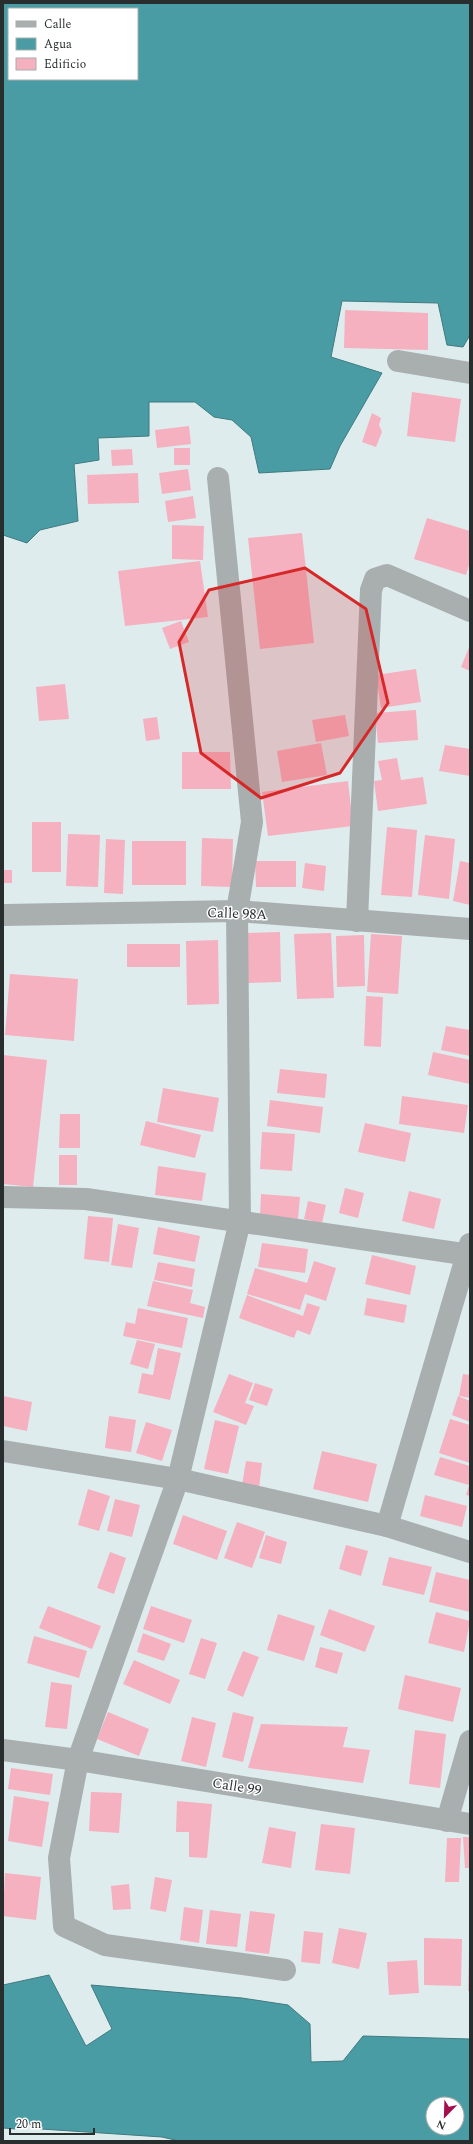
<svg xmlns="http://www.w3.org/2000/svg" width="473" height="2144" font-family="Spectral,serif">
<rect width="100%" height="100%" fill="#dfecee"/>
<g fill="#499ca4" stroke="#3f7b80" fill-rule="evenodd">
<path d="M3,3H470V335L463,347L447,345L438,303L342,301L331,357L382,373L340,446L330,469L259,473L251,437L232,420L214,417L195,402H149V436L98,438L99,460L74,464L78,521L40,530L27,543L3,535ZM9,9H137V79H9Z"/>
<path d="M49,1975L86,2046L112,2029L91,1985L242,1998L288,2005L310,2024L311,2062L343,2061L363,2036L470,2039V2141H179L162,2137L41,2129L28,2123L16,2129L3,2128V1985ZM433,2104H457V2128H433Z"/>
</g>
<g fill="#f5b1bf">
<polygon points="345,310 428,313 428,350 344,348"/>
<polygon points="412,392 461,399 455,442 407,436"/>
<polygon points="372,413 381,418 379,425 382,432 376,447 362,442"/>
<polygon points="189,426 191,444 157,448 155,430"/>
<rect x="174" y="448" width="16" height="17"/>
<polygon points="132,449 133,465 112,466 111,450"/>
<polygon points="188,469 191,490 162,494 159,473"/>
<polygon points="138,473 139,503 88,504 87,475"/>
<polygon points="193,496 196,518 168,522 165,501"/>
<polygon points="427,518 470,531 470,562 466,575 414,559"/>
<polygon points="172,525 204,526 203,560 172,559"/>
<polygon points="302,533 314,643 260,649 248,538"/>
<polygon points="200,561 208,617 125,626 118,571"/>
<polygon points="181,621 189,642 170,649 162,628"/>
<polygon points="470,645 470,671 461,667"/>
<polygon points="416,669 421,702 381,708 376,675"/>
<polygon points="65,684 69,719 39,721 36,687"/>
<polygon points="416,710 418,740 378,743 375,713"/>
<polygon points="345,715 349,736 316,742 312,720"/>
<polygon points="157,717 160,739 146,741 143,719"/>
<polygon points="321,743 327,775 282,782 277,751"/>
<polygon points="445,745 470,749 470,776 439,771"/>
<polygon points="182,752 230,752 231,789 182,789"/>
<polygon points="397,758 401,780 423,777 427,804 378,811 374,781 382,780 378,761"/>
<polygon points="348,781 353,826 268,836 262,792"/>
<rect x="32" y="822" width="29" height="50"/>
<polygon points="387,827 417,830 412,897 381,895"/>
<polygon points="68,834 100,835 98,887 66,886"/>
<polygon points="425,835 455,839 449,899 418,895"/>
<polygon points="202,838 233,839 232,887 201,886"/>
<polygon points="106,839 125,840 123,894 104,893"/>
<rect x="132" y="841" width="54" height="44"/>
<polygon points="255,861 296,861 296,887 256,887"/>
<polygon points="460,861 470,863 470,905 453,901"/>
<polygon points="305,863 326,866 324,891 302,888"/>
<rect x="3" y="870" width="9" height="13"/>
<polygon points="280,932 281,982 248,983 246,933"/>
<polygon points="331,933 334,998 297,999 294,934"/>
<polygon points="371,934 402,936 398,994 367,992"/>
<polygon points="364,935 365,986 337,987 336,936"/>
<polygon points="218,940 219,1004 187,1005 186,941"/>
<rect x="127" y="944" width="53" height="23"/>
<polygon points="10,974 78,979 74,1041 5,1035"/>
<polygon points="366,996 383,997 381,1047 364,1046"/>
<polygon points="446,1026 470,1030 470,1056 441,1050"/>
<polygon points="433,1052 470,1060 470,1084 428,1075"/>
<polygon points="3,1055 47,1060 33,1187 3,1184"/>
<polygon points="280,1069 327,1074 325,1098 277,1093"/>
<polygon points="163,1088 219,1098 213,1132 157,1122"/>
<polygon points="402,1096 468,1105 464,1133 399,1124"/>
<polygon points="270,1100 323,1107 320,1133 267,1126"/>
<polygon points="60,1114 80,1114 80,1148 59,1148"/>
<polygon points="146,1121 201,1135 195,1158 140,1145"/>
<polygon points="365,1123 411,1133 405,1162 358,1152"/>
<polygon points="262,1132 295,1134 292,1171 260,1169"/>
<rect x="59" y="1155" width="18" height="30"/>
<polygon points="158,1166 206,1173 202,1201 155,1195"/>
<polygon points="345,1188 364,1193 358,1218 339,1213"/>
<polygon points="409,1191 441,1199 434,1229 402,1221"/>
<polygon points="261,1194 300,1197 298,1219 260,1216"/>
<polygon points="308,1201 326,1205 322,1223 304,1219"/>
<polygon points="88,1216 113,1218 109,1262 84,1259"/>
<polygon points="118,1224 139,1228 132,1268 111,1265"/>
<polygon points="158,1227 200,1236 195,1262 153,1254"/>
<polygon points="262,1243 308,1249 305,1273 258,1267"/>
<polygon points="372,1255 416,1266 410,1295 365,1284"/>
<polygon points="314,1261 336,1268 326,1301 305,1294 300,1310 247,1294 255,1268 307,1283"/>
<polygon points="158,1262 195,1269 192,1287 154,1280"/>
<polygon points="153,1281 193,1290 190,1303 205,1307 203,1318 147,1306"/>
<polygon points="247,1295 303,1316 307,1303 320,1307 310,1335 297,1330 294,1338 239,1318"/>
<polygon points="367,1298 407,1305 404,1323 364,1315"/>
<polygon points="138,1308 188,1318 182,1348 123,1336 126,1322 135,1324"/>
<polygon points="137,1340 155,1344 148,1369 130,1364"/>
<polygon points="158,1348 181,1353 170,1400 138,1393 142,1373 153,1375"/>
<polygon points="229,1374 253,1383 245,1403 254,1406 246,1425 213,1412"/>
<polygon points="463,1374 470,1375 470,1398 459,1396"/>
<polygon points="255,1383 273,1389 267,1406 249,1400"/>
<polygon points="3,1396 32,1402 27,1431 3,1426"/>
<polygon points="458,1396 470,1401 470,1422 452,1415"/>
<polygon points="109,1416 136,1420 131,1452 105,1448"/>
<polygon points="450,1419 470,1425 470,1463 439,1453"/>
<polygon points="215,1420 239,1426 228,1474 204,1469"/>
<polygon points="146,1422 172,1430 162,1461 136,1453"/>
<polygon points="322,1451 377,1464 368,1502 313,1489"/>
<polygon points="440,1457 470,1466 470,1496 466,1495 469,1485 434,1475"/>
<polygon points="246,1461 262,1463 259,1488 242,1485"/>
<polygon points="88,1489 110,1496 99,1531 78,1525"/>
<polygon points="425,1495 467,1506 462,1527 420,1516"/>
<polygon points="115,1499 140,1505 132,1537 107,1531"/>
<polygon points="183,1515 227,1531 217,1560 173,1544"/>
<polygon points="237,1522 265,1532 252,1568 224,1558"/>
<polygon points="266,1535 287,1542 281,1564 259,1558"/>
<polygon points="346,1545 368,1551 361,1576 339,1569"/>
<polygon points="110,1552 126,1558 114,1594 97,1588"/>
<polygon points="389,1557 432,1567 424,1595 382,1585"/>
<polygon points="436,1572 470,1580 470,1612 429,1602"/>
<polygon points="48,1606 101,1626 92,1649 39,1628"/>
<polygon points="151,1606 192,1620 184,1643 143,1629"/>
<polygon points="329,1609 375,1626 365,1652 320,1635"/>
<polygon points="436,1612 470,1621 464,1652 428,1643"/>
<polygon points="278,1614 315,1626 304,1661 267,1650"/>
<polygon points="143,1633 171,1644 164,1661 137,1652"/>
<polygon points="34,1636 87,1651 79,1678 27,1663"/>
<polygon points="201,1638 217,1643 205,1679 189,1674"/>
<polygon points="320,1647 343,1653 337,1674 315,1667"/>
<polygon points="243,1651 259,1657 243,1697 227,1690"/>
<polygon points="134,1660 180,1680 170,1704 123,1684"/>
<polygon points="405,1675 461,1688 453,1722 398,1709"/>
<polygon points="51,1682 72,1685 67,1729 45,1727"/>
<polygon points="108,1712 149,1729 139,1756 97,1739"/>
<polygon points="233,1712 254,1717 243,1762 222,1757"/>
<polygon points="192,1717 216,1723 206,1767 181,1761"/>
<polygon points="261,1724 348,1727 343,1747 370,1750 363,1783 248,1768"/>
<polygon points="415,1730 446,1734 440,1788 409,1784"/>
<polygon points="11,1768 53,1774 50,1795 8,1789"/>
<polygon points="91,1792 122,1793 119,1833 89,1831"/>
<polygon points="14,1796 49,1802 42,1847 8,1841"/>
<polygon points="177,1801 212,1804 207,1858 189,1857 189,1832 176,1832"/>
<polygon points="321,1824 355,1828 350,1874 315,1870"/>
<polygon points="269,1827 296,1832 291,1868 262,1863"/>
<polygon points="463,1837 470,1837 470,1868 465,1868"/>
<polygon points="447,1838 461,1838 459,1882 445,1882"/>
<polygon points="5,1873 41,1877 36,1920 3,1916"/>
<polygon points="155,1877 172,1880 166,1912 150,1909"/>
<polygon points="129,1884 131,1909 113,1910 111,1886"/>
<polygon points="184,1907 203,1910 199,1943 180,1940"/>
<polygon points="210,1910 241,1914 237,1947 206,1944"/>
<polygon points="250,1911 275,1914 269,1954 245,1951"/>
<polygon points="339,1928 367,1933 359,1969 332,1963"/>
<polygon points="304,1931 323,1933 320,1964 301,1962"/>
<polygon points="424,1938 462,1939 461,1986 424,1985"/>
<polygon points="469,1949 470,1949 470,1991 468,1991"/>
<polygon points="417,1960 419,1993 389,1995 387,1962"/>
</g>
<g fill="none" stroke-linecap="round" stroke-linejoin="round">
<g stroke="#a9afaf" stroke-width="22">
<polyline points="398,361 470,373"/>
<polyline points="218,478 252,822 237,911 240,1221 178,1479 78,1760 59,1858 64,1926 105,1945 285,1970"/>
<polyline points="3,915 237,911 470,929"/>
<polyline points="357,921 371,590 375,579 387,575 470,611"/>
<polyline points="3,1197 86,1199 470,1255"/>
<polyline points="3,1451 178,1479 387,1526 470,1552"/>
<polyline points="387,1526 470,1244"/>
<polyline points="3,1750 78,1760 470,1824"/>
<polyline points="447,1821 470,1741"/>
</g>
</g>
<path fill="#d62828" fill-opacity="0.2" stroke="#d62828" stroke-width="3" stroke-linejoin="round" d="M305,568L366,609L388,703L340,773L261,798L201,753L179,642L209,590Z"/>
<g text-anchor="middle" stroke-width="3" stroke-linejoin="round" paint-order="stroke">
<g font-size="14" fill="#282d2d" stroke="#fff">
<text transform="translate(237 913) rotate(2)" y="5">Calle 98A</text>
<text transform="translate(237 1786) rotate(9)" y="5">Calle 99</text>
</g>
</g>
<rect width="473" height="2144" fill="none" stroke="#282d2d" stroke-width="8"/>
<rect x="8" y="8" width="130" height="72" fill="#ffffff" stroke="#a9abab"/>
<rect x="16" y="21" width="20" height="6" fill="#a9afaf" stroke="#a9abab"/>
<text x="44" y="28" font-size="12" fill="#282d2d">Calle</text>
<rect x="16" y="38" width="20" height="12" fill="#499ca4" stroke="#a9abab"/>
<text x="44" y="48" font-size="12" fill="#282d2d">Agua</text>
<rect x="16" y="58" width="20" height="12" fill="#f5b1bf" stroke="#a9abab"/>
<text x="44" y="68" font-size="12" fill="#282d2d">Edificio</text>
<g transform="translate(445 2116) rotate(203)"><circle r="19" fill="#ffffff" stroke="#a9abab"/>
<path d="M0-3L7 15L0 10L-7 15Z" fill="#a4104d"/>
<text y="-6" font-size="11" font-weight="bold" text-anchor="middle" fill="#282d2d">N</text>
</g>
<path d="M10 2128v6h84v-6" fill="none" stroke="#282d2d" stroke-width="2"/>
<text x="16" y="2128" font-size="12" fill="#282d2d" stroke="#ffffff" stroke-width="3" paint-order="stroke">20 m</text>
</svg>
